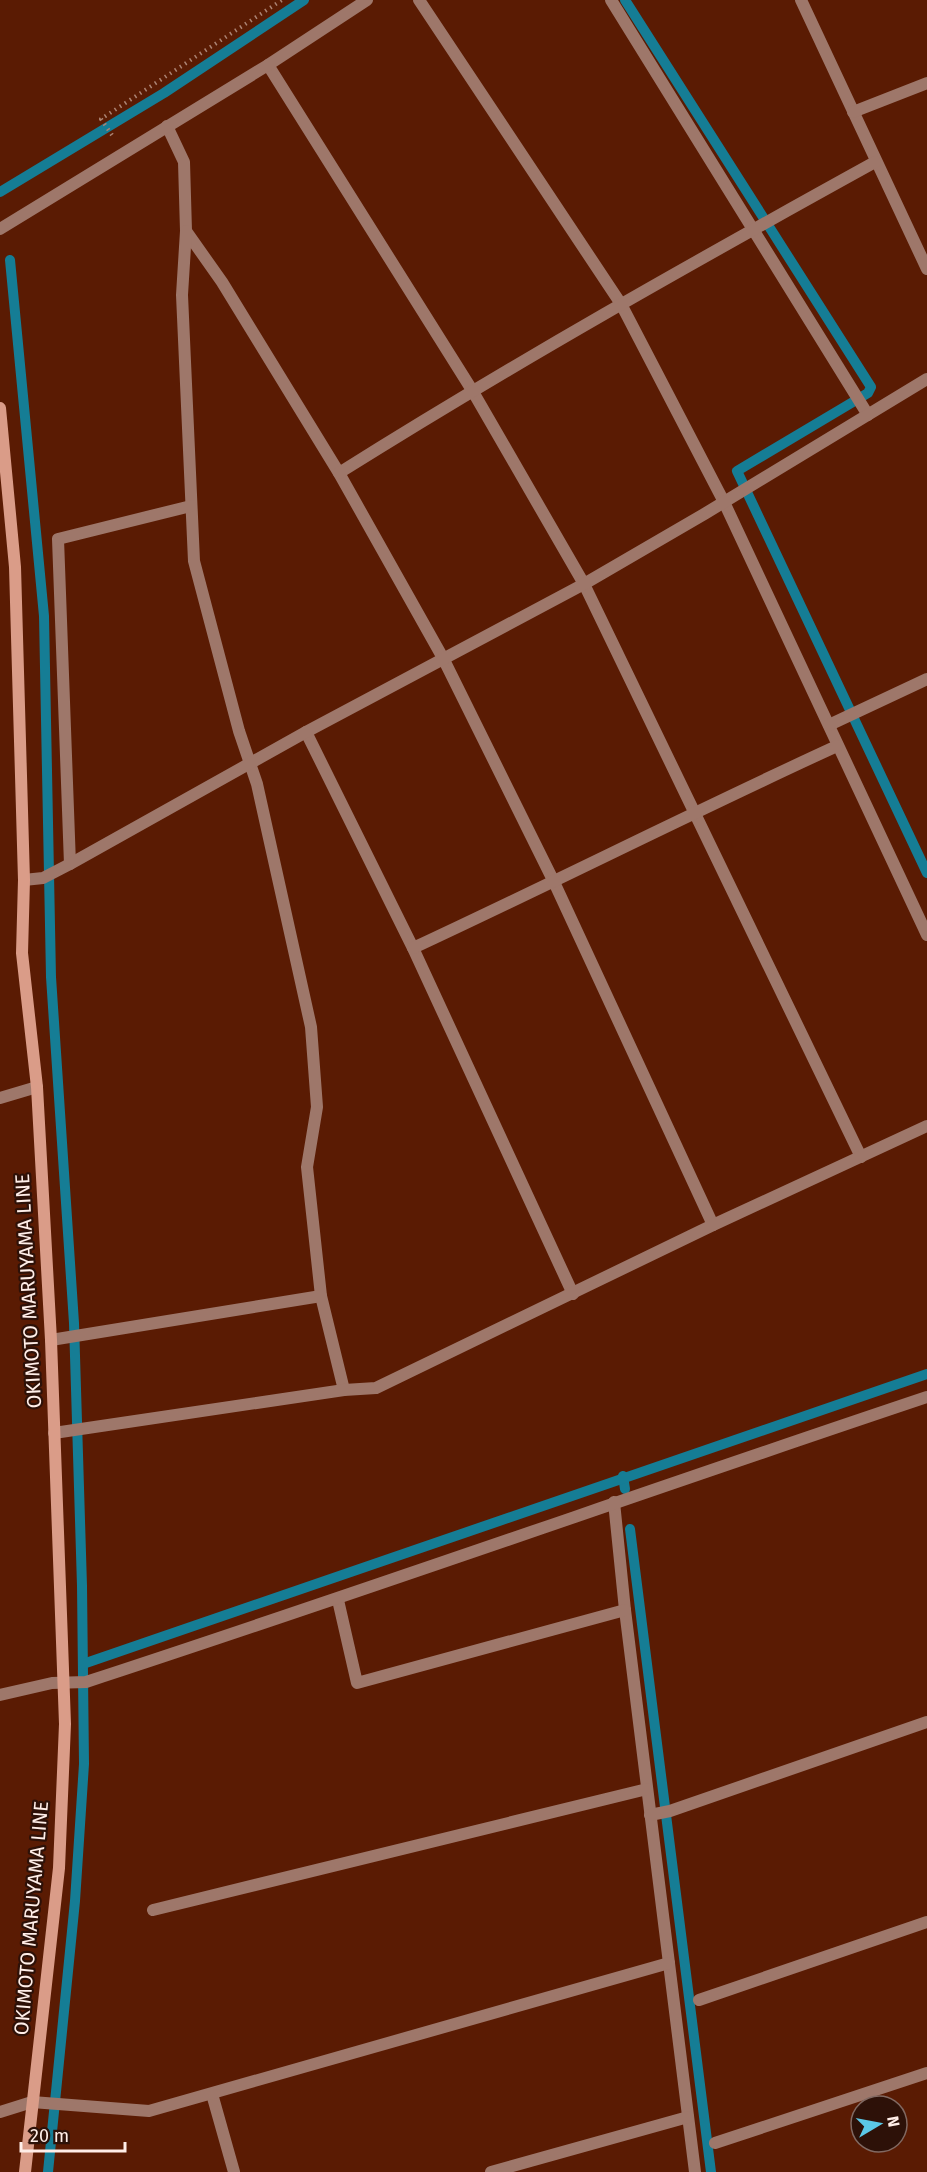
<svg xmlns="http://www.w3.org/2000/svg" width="927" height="2172" font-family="'Fira Sans',sans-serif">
<rect width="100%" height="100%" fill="#5a1b03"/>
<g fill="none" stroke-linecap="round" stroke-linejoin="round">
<g stroke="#157d95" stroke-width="10">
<polyline points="625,0 871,387 868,393 737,471 927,873"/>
<polyline points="0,192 164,93 304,0"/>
<polyline points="10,260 44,616 51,977 74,1323 82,1586 84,1764 75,1901 48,2172"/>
<polyline points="623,1476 625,1489"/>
<polyline points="630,1529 711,2172"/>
<polyline points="83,1664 927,1374"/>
</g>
<polyline stroke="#ab8373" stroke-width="4" stroke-dasharray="1.5 4.5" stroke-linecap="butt" points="112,135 101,119 282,0"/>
<g stroke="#9e776a" stroke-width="12">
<polyline points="419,0 621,304 724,502 927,935"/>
<polyline points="611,0 868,415"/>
<polyline points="801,0 927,269"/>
<polyline points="268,65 472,390 584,584 861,1157"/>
<polyline points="853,112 927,83"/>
<polyline points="167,126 184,162 186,231 222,282 339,473 443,658 554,882 713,1225"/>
<polyline points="0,229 268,65 367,0"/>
<polyline points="186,231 182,295 194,561 239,731 257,784 311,1027 317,1107 307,1167 321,1296 344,1390"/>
<path d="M339,473C514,363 694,262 875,162"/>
<polyline points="829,725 927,679"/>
<polyline points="306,732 413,948 573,1294"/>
<polyline points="70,864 58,539 191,506"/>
<polyline points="24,880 43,878 70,864 306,732 584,584 706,513 927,379"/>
<path d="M413,948C555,882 695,811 837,746"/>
<polyline points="0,1098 37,1087"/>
<polyline points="51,1340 321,1296"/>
<polyline points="54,1433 344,1390 376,1388 713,1225 927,1126"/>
<polyline points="614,1502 625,1610 695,2172"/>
<polyline points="338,1600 357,1683 625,1610"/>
<path d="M0,1695L52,1683L86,1682C368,1590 646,1491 927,1397"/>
<polyline points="650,1815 670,1811 927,1722"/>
<polyline points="153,1910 647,1789"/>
<polyline points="699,2000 927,1922"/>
<polyline points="212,2094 234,2172"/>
<polyline points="0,2112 32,2102 149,2111 669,1963"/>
<polyline points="715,2143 927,2073"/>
<polyline points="491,2172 688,2117"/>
</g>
<polyline stroke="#da9c88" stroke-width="12" points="0,408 15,567 24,880 22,953 37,1087 51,1340 65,1724 59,1868 25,2172"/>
</g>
<g text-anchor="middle" stroke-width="4.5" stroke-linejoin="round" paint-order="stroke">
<g font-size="20" fill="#ffeee8" stroke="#2d1108">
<text transform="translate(28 1291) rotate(-93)" y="7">OKIMOTO MARUYAMA LINE</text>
<text transform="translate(31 1918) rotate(-85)" y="7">OKIMOTO MARUYAMA LINE</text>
</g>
</g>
<g transform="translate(879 2124) rotate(80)"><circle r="28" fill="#2d1108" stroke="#816962" stroke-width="1.5"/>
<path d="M0-4.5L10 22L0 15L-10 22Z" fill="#5bc8e6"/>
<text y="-9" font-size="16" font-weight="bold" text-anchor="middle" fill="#ffeee8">N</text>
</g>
<path d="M21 2142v9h104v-9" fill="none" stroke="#ffeee8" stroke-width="3"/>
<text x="30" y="2142" font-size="18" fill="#ffeee8" stroke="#2d1108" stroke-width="4.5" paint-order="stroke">20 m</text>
</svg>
